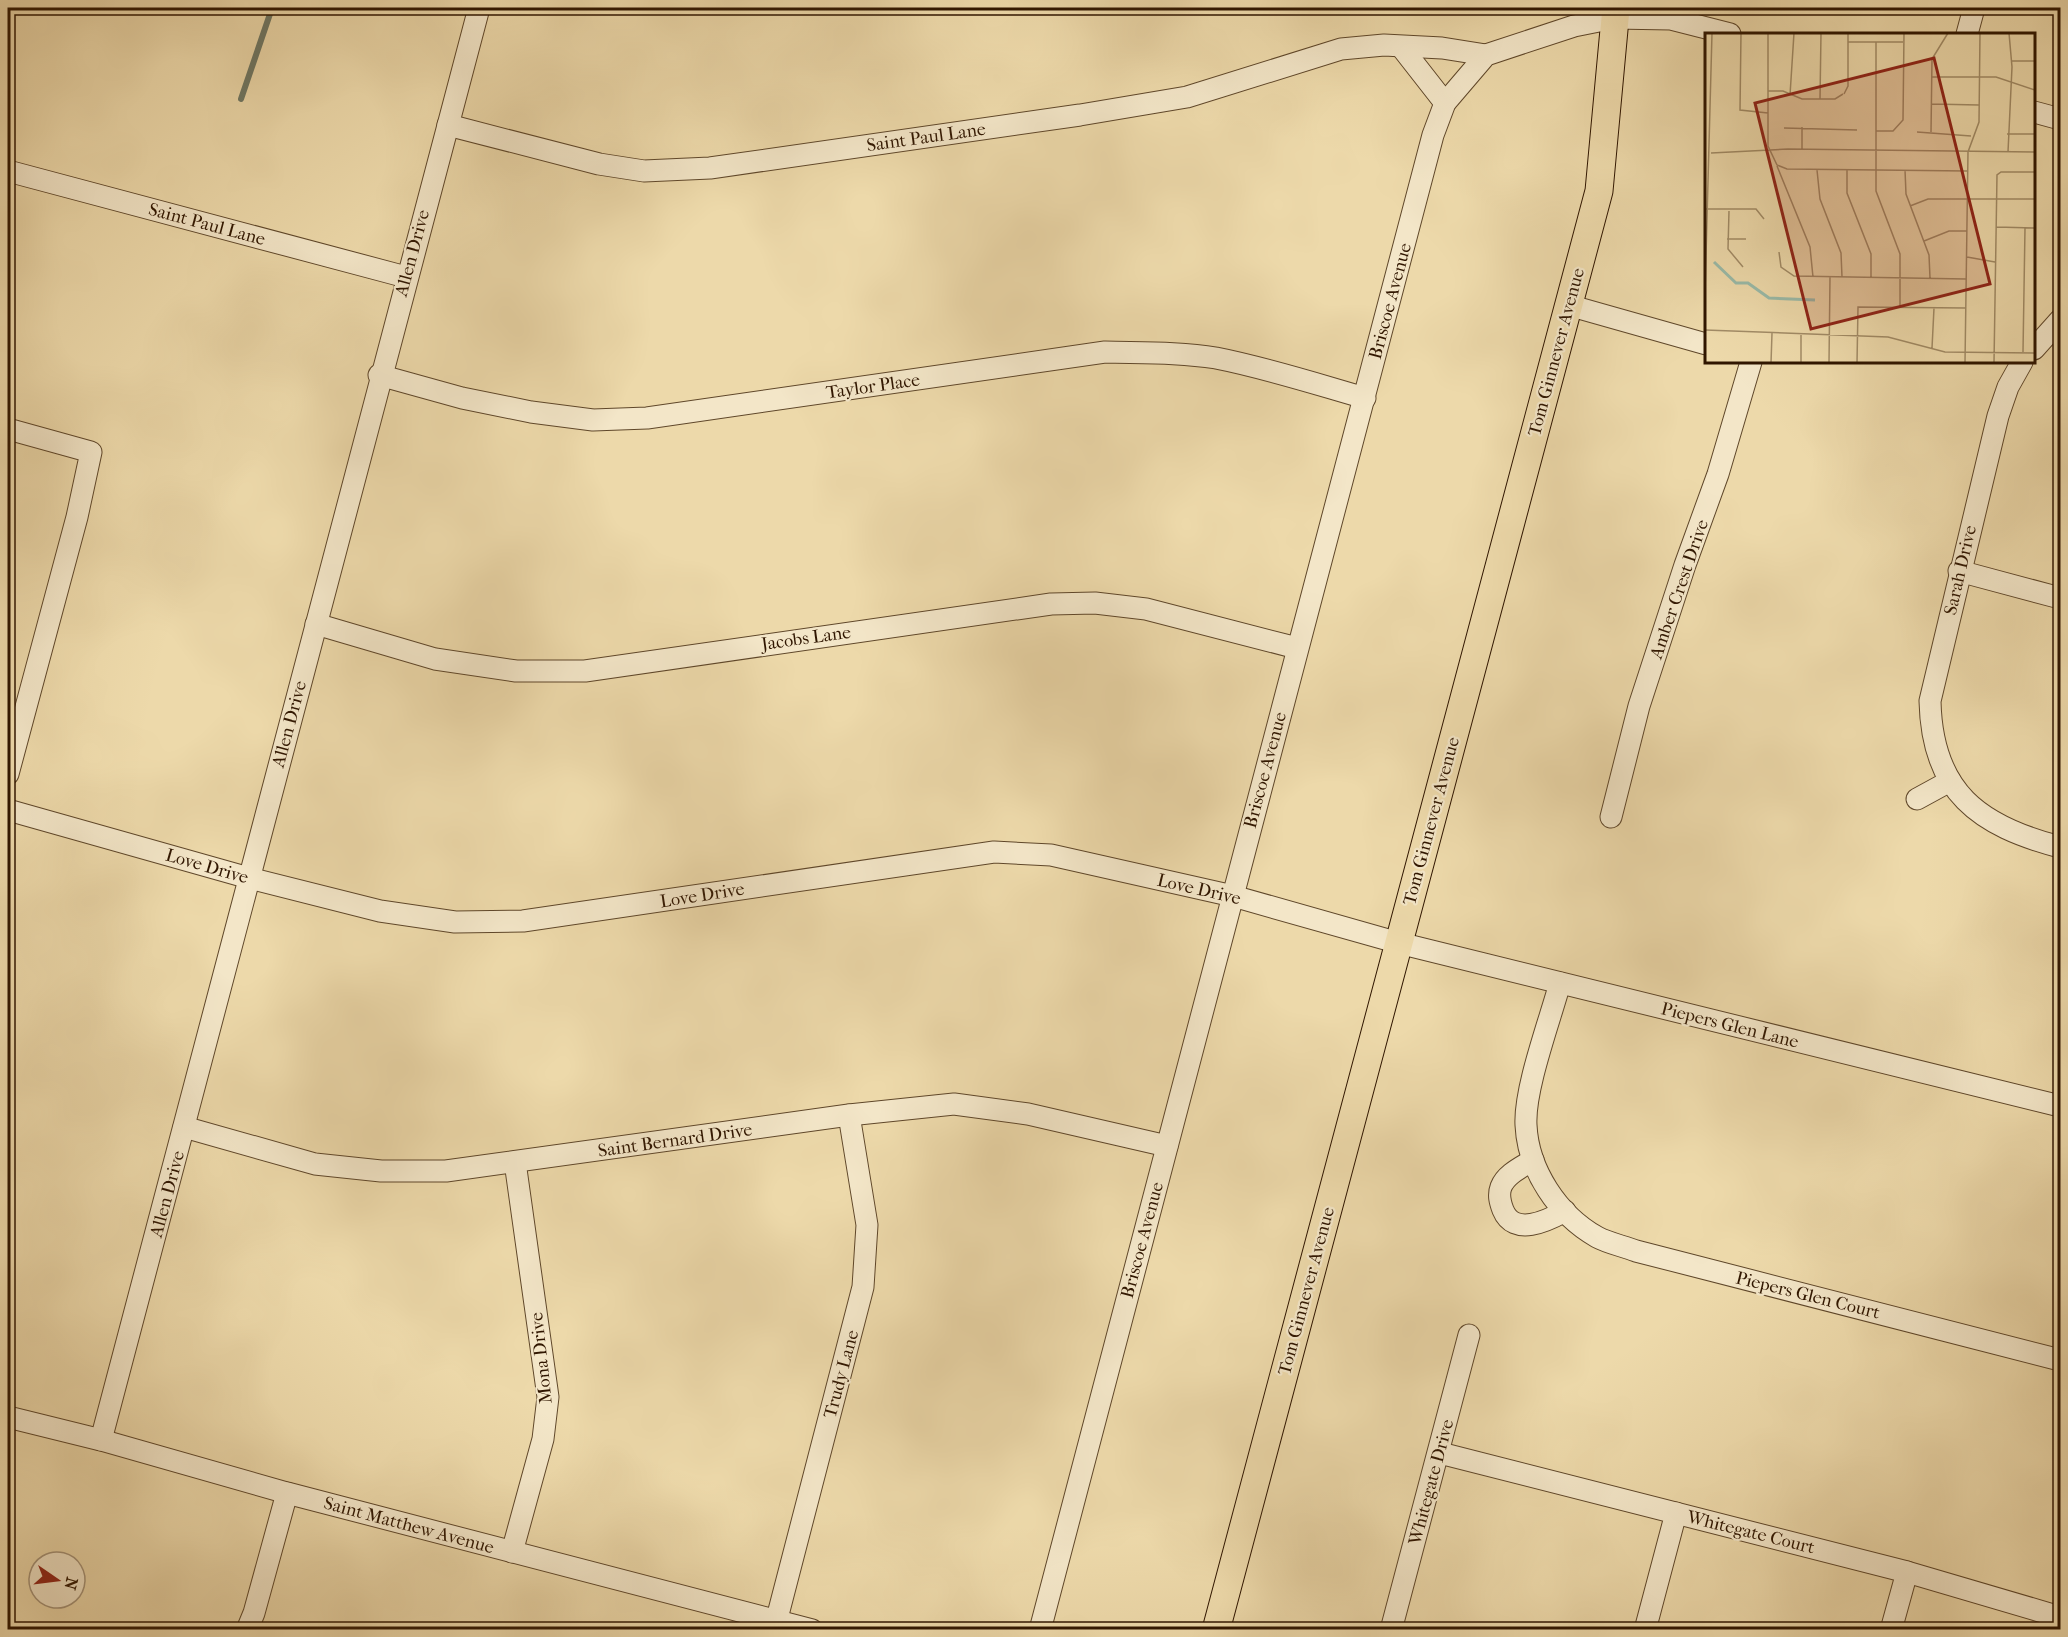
<svg xmlns="http://www.w3.org/2000/svg" width="2068" height="1637" font-family="'IM FELL French Canon',serif">
<rect width="100%" height="100%" fill="#edd9aa"/>
<filter id="stains"><feTurbulence type="fractalNoise" baseFrequency=".00333" numOctaves="4"/><feColorMatrix values="0 0 0 0 .2 0 0 0 0 .09 0 0 0 0 .02 0 0 0 .5 -.17"/></filter>
<radialGradient id="worn" r=".72"><stop offset=".6" stop-color="#630" stop-opacity="0"/><stop offset="1" stop-color="#630" stop-opacity=".3"/></radialGradient>
<g fill="none" stroke-linecap="round" stroke-linejoin="round">
<polyline stroke="#6f7865" stroke-width="6" points="241,99 272,8"/>
<g stroke="#5f472a" stroke-width="23">
<g id="minor">
<polyline points="1967,34 1974,8"/>
<polyline points="1402,48 1445,103"/>
<polyline points="2034,112 2060,119"/>
<polyline points="448,125 599,164 644,171 710,168 1080,115 1187,97 1341,49 1384,45 1442,48 1486,55"/>
<polyline points="8,171 406,277"/>
<polyline points="1568,305 1706,344"/>
<polyline points="2034,349 2060,320"/>
<path d="M2022,362L2008,387L1998,416L1930,701C1932,792 1979,826 2060,847"/>
<path d="M379,375L462,398L531,412L593,420L647,418L1105,352C1142,353 1180,352 1216,358C1267,368 1316,384 1365,398"/>
<polyline points="8,429 91,452 77,517 8,774"/>
<polyline points="1959,571 2060,598"/>
<polyline points="316,624 435,659 516,671 585,671 1051,604 1095,603 1146,609 1297,648"/>
<polyline points="1917,799 1950,781"/>
<polyline points="8,810 249,878 380,911 455,922 523,921 994,852 1051,855 1233,896 1399,943 2060,1106"/>
<polyline points="1611,817 1639,706 1685,565 1718,474 1751,362"/>
<path d="M1560,983C1550,1020 1524,1089 1526,1125C1528,1170 1558,1215 1597,1237C1608,1243 1623,1246 1636,1251L2060,1360"/>
<polyline points="184,1127 315,1164 381,1171 446,1171 849,1115 954,1104 1028,1114 1167,1146"/>
<path d="M1533,1160C1522,1167 1506,1174 1501,1187C1498,1195 1500,1202 1503,1210C1514,1237 1547,1221 1565,1211"/>
<polyline points="8,1417 101,1440 287,1493 812,1630"/>
<polyline points="101,1440 479,8"/>
<polyline points="1440,1453 1907,1572 2060,1617"/>
<polyline points="512,1552 543,1439 548,1397 515,1162"/>
<polyline points="247,1630 254,1613 287,1493"/>
<polyline points="774,1630 863,1287 867,1225 849,1115"/>
<polyline points="1040,1630 1433,135 1445,103 1486,55 1574,26 1614,18 1671,19 1730,34"/>
<polyline points="1391,1630 1469,1335"/>
<polyline points="1645,1630 1676,1513"/>
<polyline points="1891,1630 1907,1572"/>
</g>
</g>
<g stroke="#301600" stroke-width="29">
<polyline id="major" points="1216,1630 1599,191 1616,8"/>
</g>
<use href="#minor" stroke="#f3e6c8" stroke-width="21"/>
<use href="#major" stroke="#edd9aa" stroke-width="27"/>
</g>
<g text-anchor="middle" stroke-width="4.5" stroke-linejoin="round" paint-order="stroke">
<g font-size="18" fill="#301600" stroke="#f3e6c8">
<text transform="translate(926 137) rotate(-8)" y="6">Saint Paul Lane</text>
<text transform="translate(207 224) rotate(15)" y="6">Saint Paul Lane</text>
<text transform="translate(412 253) rotate(-75)" y="6">Allen Drive</text>
<text transform="translate(1390 301) rotate(-75)" y="6">Briscoe Avenue</text>
<text transform="translate(1556 352) rotate(-75)" y="6">Tom Ginnever Avenue</text>
<text transform="translate(873 386) rotate(-8)" y="6">Taylor Place</text>
<text transform="translate(1960 570) rotate(-77)" y="6">Sarah Drive</text>
<text transform="translate(1679 589) rotate(-71)" y="6">Amber Crest Drive</text>
<text transform="translate(806 638) rotate(-8)" y="6">Jacobs Lane</text>
<text transform="translate(289 724) rotate(-75)" y="6">Allen Drive</text>
<text transform="translate(1265 770) rotate(-75)" y="6">Briscoe Avenue</text>
<text transform="translate(1431 821) rotate(-75)" y="6">Tom Ginnever Avenue</text>
<text transform="translate(207 866) rotate(16)" y="6">Love Drive</text>
<text transform="translate(1199 889) rotate(13)" y="6">Love Drive</text>
<text transform="translate(702 895) rotate(-9)" y="6">Love Drive</text>
<text transform="translate(1730 1025) rotate(14)" y="6">Piepers Glen Lane</text>
<text transform="translate(675 1140) rotate(-8)" y="6">Saint Bernard Drive</text>
<text transform="translate(167 1194) rotate(-75)" y="6">Allen Drive</text>
<text transform="translate(1142 1240) rotate(-75)" y="6">Briscoe Avenue</text>
<text transform="translate(1306 1291) rotate(-75)" y="6">Tom Ginnever Avenue</text>
<text transform="translate(1808 1295) rotate(14)" y="6">Piepers Glen Court</text>
<text transform="translate(541 1358) rotate(-96)" y="6">Mona Drive</text>
<text transform="translate(841 1374) rotate(-75)" y="6">Trudy Lane</text>
<text transform="translate(1431 1482) rotate(-75)" y="6">Whitegate Drive</text>
<text transform="translate(409 1525) rotate(15)" y="6">Saint Matthew Avenue</text>
<text transform="translate(1751 1532) rotate(14)" y="6">Whitegate Court</text>
</g>
</g>
<g transform="translate(1705 33)">
<rect width="330" height="330" fill="#edd9aa"/>
<path fill="none" stroke="#99baa8" stroke-width="3" d="M9,229L31,250H43L64,265L110,267"/>
<path fill="none" stroke="#a18b66" stroke-width="1.5" d="M36,0L35,77L63,80M63,0V113L72,132L82,136L262,138M143,9H198M171,9V158L195,221V274M307,28H330M226,44H291L330,57M63,58H78L97,66H130L138,61M139,61L143,53V0M85,62L89,0M115,66L116,0M226,71L274,72M79,95L152,97M171,98H188L198,87L199,0M212,99L266,103M226,99L227,26L243,0M302,101H330M97,116V94M303,119L307,34L304,0M6,120L83,116L330,119M72,133L105,214L108,244M112,137L115,166L136,220L137,244M142,137V160L166,221V245M200,137L201,161L224,222L225,245M205,173L223,166H330M0,176H51L59,186M24,178L23,216L38,234M291,194L330,195M22,206H41M219,208L244,198H262M74,219L76,234L89,243L261,246M262,224L290,229M0,260L7,0M0,297L183,304L240,319L330,320M227,315L229,275M318,319L320,195M66,330L67,300M96,330V302M124,330L125,244M152,330L153,274L261,275M260,330L263,119L274,89L275,0M289,330L292,142L296,139H330"/>
<path fill="#8f2418" fill-opacity="0.15" stroke="#8f2418" stroke-width="3" d="M229,25L285,251L106,296L50,70Z"/>
<rect width="330" height="330" fill="none" stroke="#301600" stroke-width="3"/>
</g>
<rect width="2068" height="1637" fill="none" stroke="#edd9aa" stroke-width="30"/>
<rect x="9" y="9" width="2050" height="1619" fill="none" stroke="#301600" stroke-width="3"/>
<rect x="15" y="15" width="2038" height="1607" fill="none" stroke="#301600" stroke-width="1.5"/>
<g transform="translate(57 1580) rotate(104)"><circle r="28" fill="#f3e6c8" stroke="#a59378" stroke-width="1.5"/>
<path d="M0-4.5L10 22L0 15L-10 22Z" fill="#8f2418"/>
<text y="-9" font-size="16" font-weight="bold" text-anchor="middle" fill="#301600">N</text>
</g>
<rect width="100%" height="100%" filter="url(#stains)"/>
<rect width="100%" height="100%" fill="url(#worn)"/>
</svg>
